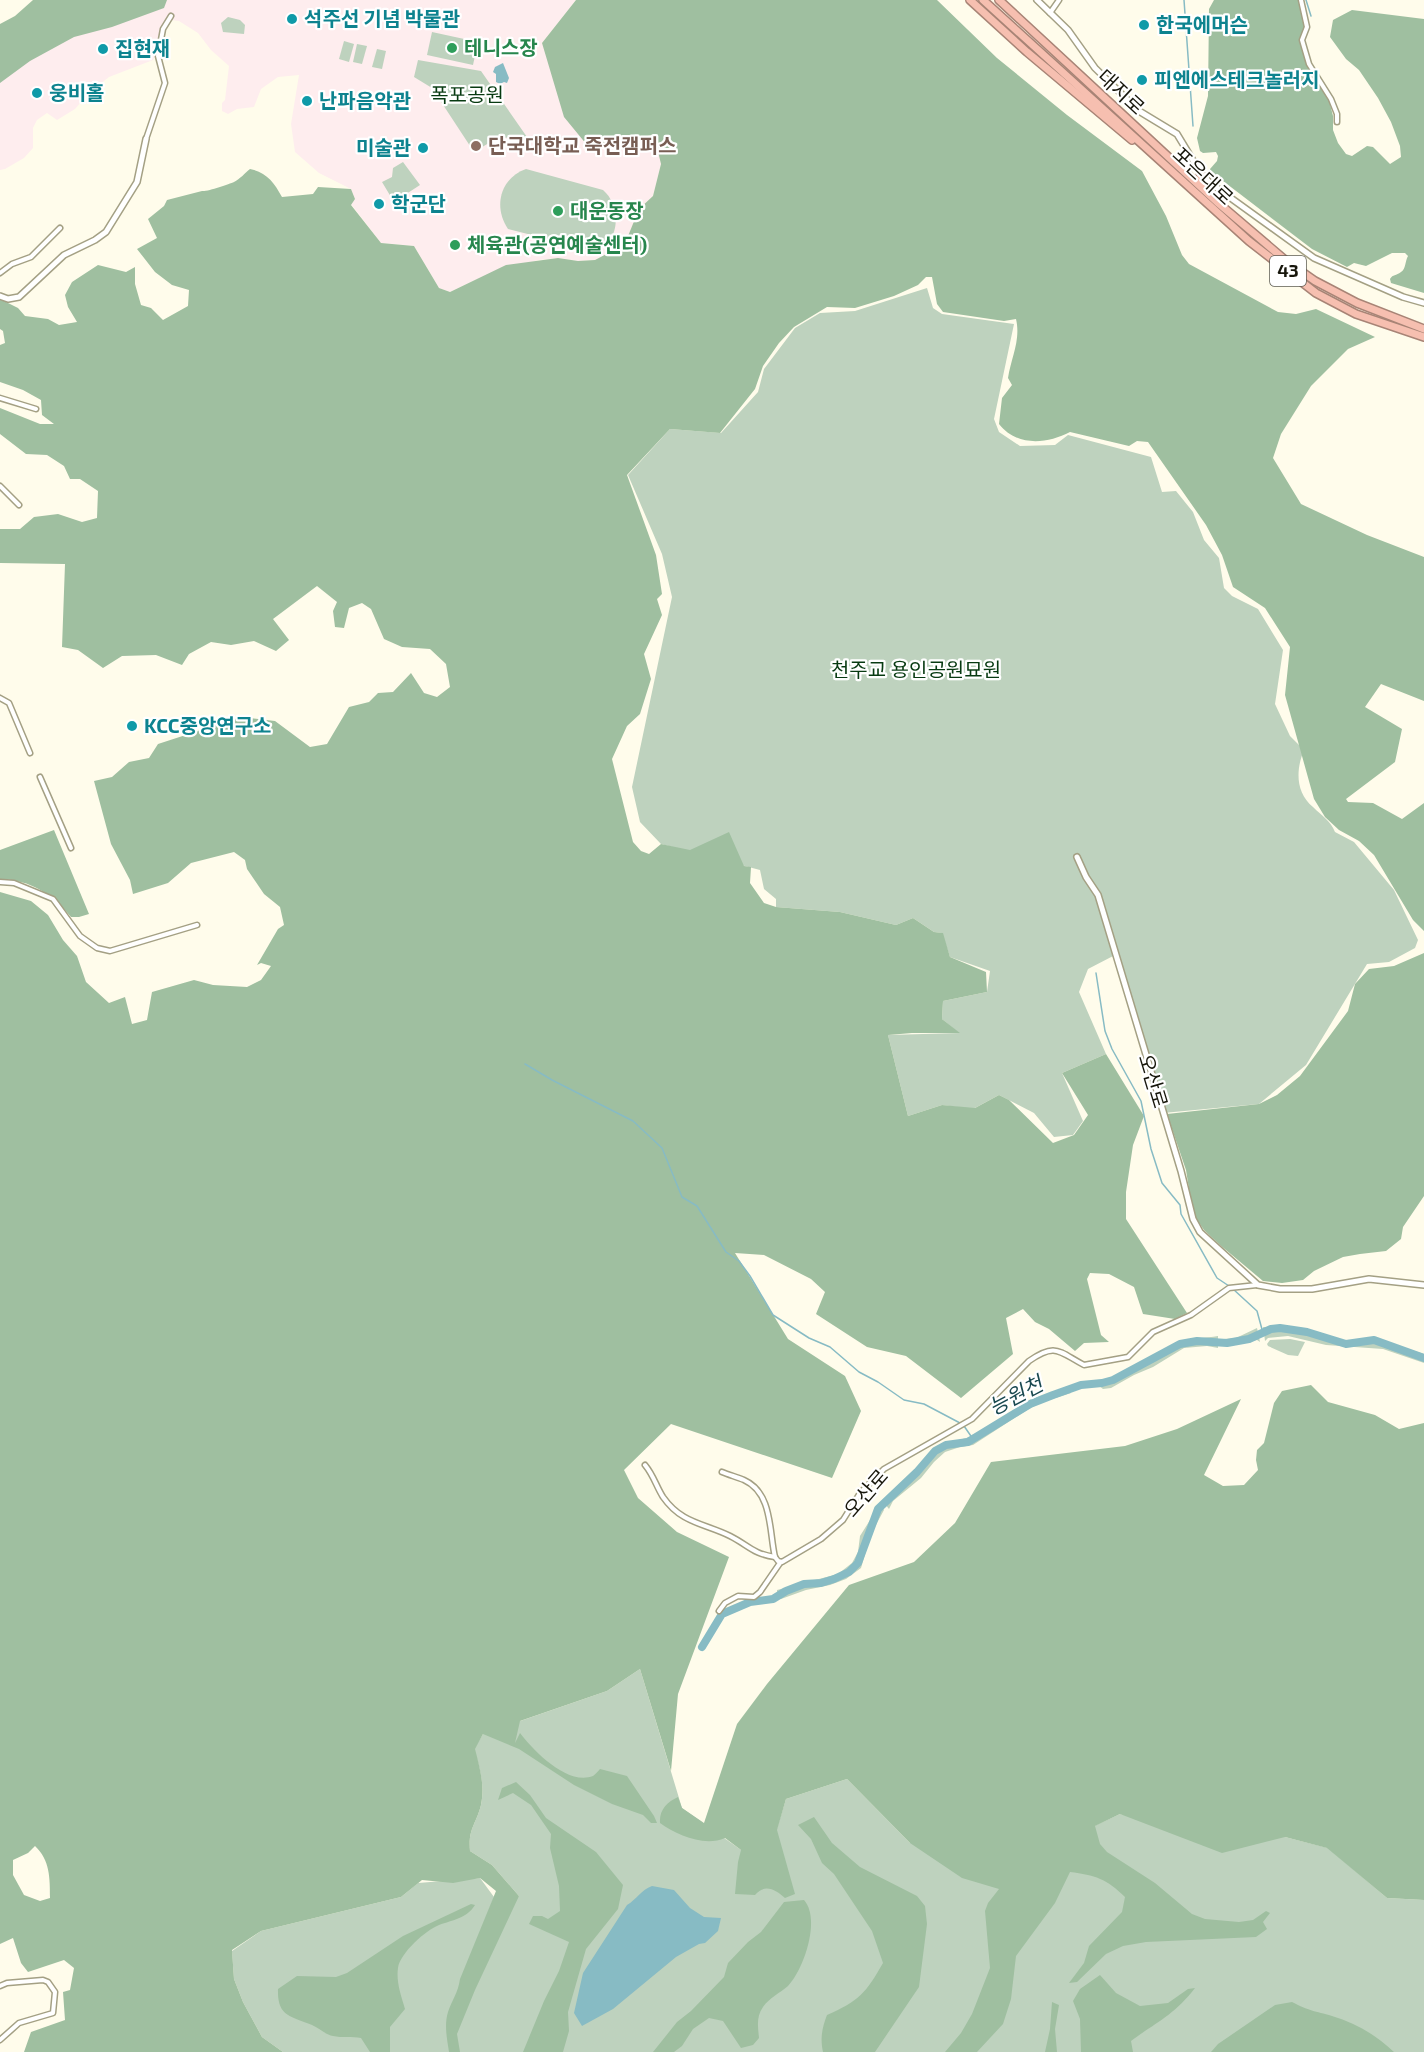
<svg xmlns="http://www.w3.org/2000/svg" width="1424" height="2052" font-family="'Exo 2','Noto Sans KR',sans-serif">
<rect width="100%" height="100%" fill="#fffceb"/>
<polygon fill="#feedee" points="109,0 576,0 542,43 587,145 655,135 661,164 653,196 639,209 626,241 616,249 595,260 578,261 558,258 538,260 475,280 450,292 439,288 414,246 381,243 351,204 355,199 351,189 319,173 295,152 291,124 299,75 278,77 261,89 254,107 237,109 228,114 222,111 222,103 225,100 229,66 211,50 198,33 179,21 171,20 163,27 156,42 156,53 153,60 109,77 89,93 75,109 57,120 47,113 37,120 33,128 33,148 24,158 5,169 0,170 0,73"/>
<g fill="#bed2be">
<polygon points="228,17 240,20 245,25 244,34 223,32 221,23"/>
<polygon points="432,32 478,42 473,65 427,55"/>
<polygon points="344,41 354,44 349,62 339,59"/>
<polygon points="357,44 367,46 362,64 353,62"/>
<polygon points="377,49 386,51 382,69 372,67"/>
<polygon points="418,60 481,71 527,137 497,138 474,152 432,88 414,77"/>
<polygon points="403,162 420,185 394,202 382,182 392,177 393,168"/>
<path d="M526,169L603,190C623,207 620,248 591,250L508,229C493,207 500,178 526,169Z"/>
<path d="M927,288L933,308L942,314L1014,324L994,419L999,432L1020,446L1055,445L1068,435L1151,457L1162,492L1176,491L1193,512L1204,540L1219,558L1224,588L1232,596L1258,609L1283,650L1275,704L1290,736L1304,750C1296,769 1295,792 1313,807C1322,816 1330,820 1335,832L1354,842L1394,890L1418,940L1415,948L1389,962L1367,964L1306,1065L1259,1104L1163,1113L1115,955L1088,969L1079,992L1106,1054L1062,1073L1083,1121L1073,1135L1054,1137L1034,1113L999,1095L973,1109L942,1105L908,1116L888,1035L959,1033L942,1019L943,1001L987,992L990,971L950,957L942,933L934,932L913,918L896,925L840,912L776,907V899L764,889L760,870L661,844L640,822L632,787L672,597L662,554L628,475L670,429L721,433L758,392L764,369L795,328L820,313L855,311Z"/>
<polygon points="1263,1327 1280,1327 1306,1331 1346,1343 1375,1338 1424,1354 1424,1356 1374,1339 1346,1344 1307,1332 1280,1328 1264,1332"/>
<polygon points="1257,1328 1260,1342 1257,1340 1223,1346 1225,1343 1223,1342 1224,1339 1236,1338"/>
<polygon points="1279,1329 1306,1333 1346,1345 1374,1341 1424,1359 1424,1363 1383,1349 1326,1345 1288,1336 1268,1338 1265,1341 1264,1333"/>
<path d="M1218,1336V1342C1177,1336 1157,1357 1123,1374C1114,1378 1106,1383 1096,1383L1095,1381C1125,1384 1154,1351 1180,1342C1192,1338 1206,1338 1218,1336Z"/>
<polygon points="1290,1339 1305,1342 1298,1356 1288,1355 1268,1346 1267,1344 1270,1340"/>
<path d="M1197,1342L1218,1343V1348L1207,1346L1184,1348L1153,1367L1134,1375L1111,1388L1103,1389L1098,1385C1133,1380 1160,1348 1197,1342Z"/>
<polygon points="1070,1388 1030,1404 975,1437 972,1435 985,1430 1028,1402"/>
<path d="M1068,1391L1071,1393L1040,1403L1027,1410L973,1445L960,1447L945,1452L934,1462L921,1478L893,1501L889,1509L885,1504L898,1491L884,1502L919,1467L932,1451L947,1443L970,1437L972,1439C964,1443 956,1442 948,1444C934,1447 916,1471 907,1483L935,1452L946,1446L968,1443L1031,1405Z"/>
<path d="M882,1507L884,1510L871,1534L861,1568L846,1579L830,1585L806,1590L781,1599L779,1597C796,1586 805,1588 823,1583C865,1573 865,1546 878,1510Z"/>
<path d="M877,1509C866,1538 864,1570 830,1580C821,1583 812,1582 803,1585C794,1587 785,1593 777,1594V1590L838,1574L852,1563L858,1552L860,1536Z"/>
<path d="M640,1669L682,1808L758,1862L773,1841L786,1799L847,1779L910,1843L1077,1834L1120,1814L1285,1837L1328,1848L1387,1898L1424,1900V2052H283L262,2037L243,2002L234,1979L232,1951L261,1931L401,1897L418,1883L480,1878L494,1897L487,1915L519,1896L492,1865L470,1851C468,1828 476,1825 481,1805C485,1785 480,1769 474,1749L483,1734L607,1691Z"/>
</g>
<g fill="#9fbfa0" fill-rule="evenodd">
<polygon points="33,0 167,0 164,8 112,27 74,37 30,61 0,83 0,24 15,16"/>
<path d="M576,0H937L997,58L1067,115L1142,171L1166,216L1182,255L1189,264L1278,312L1296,314L1316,309L1375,337L1348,349L1311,386L1281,434L1273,458L1301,504L1367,535L1424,557V701L1381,684L1365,707L1402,729L1395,762L1346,799L1348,802L1373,803L1402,819L1424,803V931L1413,920L1374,855L1359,841L1339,830L1325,817L1314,799L1285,695L1290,647L1265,608L1233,587L1222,555L1206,525L1148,442L1137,441L1129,446L1070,432C1047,444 1017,447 999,424L1002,398L1012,385L1008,378C1011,358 1021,340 1016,319L1004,321L943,312L937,304L932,277H926L918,285L894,296L855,308L827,307L794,327L779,343L763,366L755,389L720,433L670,429L627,475L656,555L662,594L657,599L662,615L644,654L651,679L640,714L627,726L612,759L633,842L641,851L649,854L661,844L690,850L729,832L744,866L751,867L750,883L764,903L776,907L840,912L896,925L913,918L934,932L943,933L950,957L986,972L987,992L943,1001L942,1019L960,1033H912L888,1035L908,1116L942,1105L975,1108L999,1095L1009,1100L1053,1143L1074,1135L1088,1115L1062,1073L1106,1054L1144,1116L1133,1145L1126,1192V1219L1187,1313L1175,1319L1143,1314L1134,1287L1109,1274L1090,1273L1087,1279L1101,1335L1109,1342L1084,1343L1075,1351L1049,1329L1035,1322L1023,1309L1006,1318L1013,1354L961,1398L906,1356L867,1347L816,1314L825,1292L811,1279L764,1255L735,1253L788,1339L845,1376L861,1411L832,1478L671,1424L624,1470L638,1498L677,1532L729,1557L678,1694L671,1771L640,1669L607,1691L520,1721L515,1743L520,1733C533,1750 567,1786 593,1776C596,1774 598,1771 600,1769L627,1776L654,1816L657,1823H651L643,1815L612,1804L574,1785L519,1749L483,1734L475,1749C480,1769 485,1785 481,1805C476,1825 468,1828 470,1851L492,1865L519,1896L475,1990L457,2034L460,2052H449C447,2039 444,2025 448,2012C452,2000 458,1993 460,1979L496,1891L480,1878L453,1883L422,1880L401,1897L261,1931L232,1950L234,1979L243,2002L262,2037L283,2052H24L31,2032L65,2020L63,1992L70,1990L74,1968L64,1960L28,1972L21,1963L13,1938L0,1944V892L31,901L48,915L63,940L77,956L86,982L109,1003L125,997L132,1024L147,1020L152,992L194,980L213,985L247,987L261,980L271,966L261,963L257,965L278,929L284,925L280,907L264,894L247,869L245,860L234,852L191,863L168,883L133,894L130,880L111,844L94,781L112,777L129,762L149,758L158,744L241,717L275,721L310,747L327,744L349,707L369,702L378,693L393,692L411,673L424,693L437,697L450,687L446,664L430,649L402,647L384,639L371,609L362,603L349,608L344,628L335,627L333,611L337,602L317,586L273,619L289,640L276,651L254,641L231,645L211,642L189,654L182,665L156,655L122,656L103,668L78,650L62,647L65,564L0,563V529H20L34,517L58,514L82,522L97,518L98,491L80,479H70L64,466L47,455L26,454L0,434V408L40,424H54L42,415L41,400L23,390L0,382V345L5,343L3,331L0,329V299L18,308L25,316L48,319L59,325L77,322L68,307L65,295L72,282L98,265L126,272L135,267V284L141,305L151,308L163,320L188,306L189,290L172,285L155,272L137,249L157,238L148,219L164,206L167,200L202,191C207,192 229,184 234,182C240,179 245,173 250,169C266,172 274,182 282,197L313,194L318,187L351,189L355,199L351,205L381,243L414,246L439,288L450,292L506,265L558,258L578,261L595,260L616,249L626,241L639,209L653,196L661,164L654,135L587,145L564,117L542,43ZM35,1846C50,1860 50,1878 50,1898L40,1901L24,1895L13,1875V1860L28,1853Z"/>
<path d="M1214,0H1299L1305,28L1300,40L1306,64L1329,100L1333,116V130L1338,143L1346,154L1352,156L1367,146L1373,147L1390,164L1401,157L1400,146L1391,122L1378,98L1359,70L1346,59L1330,37L1333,20L1352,10L1424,19V293L1391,283L1390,279C1393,274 1396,276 1401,272C1406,269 1405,261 1408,256L1405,253H1392L1366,266L1354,263L1347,267L1312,249L1210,171V169L1217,161L1218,156L1216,152L1203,153L1200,151L1197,138L1208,96L1209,9Z"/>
<path d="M54,830L89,914L79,917H71C52,894 31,880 0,879V850Z"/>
<polygon points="1424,953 1424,1196 1403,1227 1401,1239 1386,1251 1360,1254 1343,1257 1314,1271 1303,1280 1282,1283 1263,1281 1220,1245 1204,1230 1193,1214 1186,1170 1167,1114 1259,1104 1277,1095 1300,1076 1348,1011 1355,984 1369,969 1394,966"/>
<path d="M1311,1385L1328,1402L1375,1415L1399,1429L1424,1423V1900L1387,1898L1327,1848L1285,1837L1222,1853L1120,1814L1095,1826L1100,1844L1107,1852L1155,1883L1192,1914L1205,1919L1239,1922L1253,1920L1266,1911L1270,1913L1263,1922L1267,1929L1256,1937L1146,1942L1123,1946L1106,1954L1077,1982L1069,1983L1084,1963L1089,1946L1122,1912L1125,1897C1107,1879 1095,1875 1070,1872L1055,1903L1016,1956L1011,1999L1003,2024L977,2052H945L961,2033L972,2014L990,1968L985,1911L988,1903L999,1889L962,1878L910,1843L847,1779L786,1799L777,1830L795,1894L785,1898C776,1890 765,1883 755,1895L735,1894L738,1862L741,1850L725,1838C704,1847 677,1835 660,1823C659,1810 667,1802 678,1797L682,1808L704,1823L737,1724L767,1684L849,1585L914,1562L955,1523L991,1462L1125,1446L1177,1429L1241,1399L1204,1475L1223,1486L1244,1485L1258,1470L1256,1460L1257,1450L1264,1443L1274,1403L1282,1391Z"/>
<polygon points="516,1782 530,1795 546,1818 596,1852 623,1885 618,1909 586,1949 568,2012 569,2031 563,2052 523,2052 544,2001 559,1971 569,1942 529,1924 533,1916 542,1916 548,1919 560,1911 559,1886 550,1848 551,1834 531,1805 513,1793 498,1800 502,1788"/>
<path d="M814,1817L832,1843L860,1867L917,1896L925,1906L927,1924L919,1987L875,2052H823C820,2038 822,2028 827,2015C859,2001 866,1993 883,1963L872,1931L834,1874L822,1863L811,1839L798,1825Z"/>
<path d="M804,1900C821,1919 804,1969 788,1986C780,1993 769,1998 763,2007C756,2017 758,2027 759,2038L753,2045L741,2048L723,2021L709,2018L693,2029L682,2046L674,2052H653L677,2022L691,2011L724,1977L728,1963L748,1942L761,1932L784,1902Z"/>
<path d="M471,1904L475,1905C467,1918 453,1920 439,1925C426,1930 400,1953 398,1968C396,1982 401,1995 405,2009L390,2027V2052H370L361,2038C352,2036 342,2038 333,2036C326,2035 319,2028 312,2025C291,2016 277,2017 278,1989L297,1976L336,1977L347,1973L403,1936Z"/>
<path d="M1100,1975L1116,1993L1140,2006L1168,2003L1188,1989L1195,1988C1173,2016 1158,2021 1131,2041L1133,2052H1081L1080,2019L1073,2001L1080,1989Z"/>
<polygon points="1052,2002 1059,2005 1055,2029 1057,2052 1045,2052 1050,2029"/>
<path d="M1292,2002C1309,2011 1315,2011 1332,2016C1356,2023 1376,2035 1394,2052H1211L1218,2044L1275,2005Z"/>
</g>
<g fill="#87bbc4">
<polygon points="503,63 509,78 507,83 504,82 500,84 496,82 496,74 493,72 495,67"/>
<path d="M652,1886L674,1890L690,1908L704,1917L721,1918L718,1931L705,1943L699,1944L676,1957L613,2009L582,2026L574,2013L583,1973L627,1905C637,1899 641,1890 652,1886Z"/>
</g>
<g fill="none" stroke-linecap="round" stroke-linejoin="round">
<g stroke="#87bbc4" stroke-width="1.5">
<polyline points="1184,0 1193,126"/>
<polyline points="1306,0 1311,16"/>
<polyline points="1096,973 1105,1031 1112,1049 1141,1101 1151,1149 1162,1183 1180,1205 1181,1214 1217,1278 1229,1286"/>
<polyline points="525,1064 552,1080 633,1121 662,1148 682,1197 697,1206 726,1252 739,1261 750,1276 773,1315 809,1338 830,1347 859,1372 878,1382 904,1400 924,1404 960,1423"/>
<polyline points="1233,1289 1257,1311 1263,1333"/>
<polyline points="964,1426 973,1439"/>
</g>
<polyline stroke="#87bbc4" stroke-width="8" points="702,1647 722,1614 750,1602 773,1599 786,1591 804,1584 821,1583 834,1579 849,1572 858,1563 878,1509 917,1472 935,1451 946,1445 968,1442 1030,1404 1053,1395 1081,1385 1102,1383 1113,1380 1180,1344 1197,1341 1227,1343 1249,1339 1271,1329 1280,1328 1307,1332 1346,1344 1374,1340 1424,1358"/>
<g stroke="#a4a084" stroke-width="7">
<g id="street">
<polyline points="1301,0 1307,27 1302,40 1309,64 1331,99 1337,114 1337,122"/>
<polyline points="1050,13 1059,0"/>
<polyline points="146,139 165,83 158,56 163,29 171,16"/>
<polyline points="0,273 12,264 31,257 60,228"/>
<polyline points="0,398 36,409"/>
<polyline points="0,486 19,505"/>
<polyline points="0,698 9,703 30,753"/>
<polyline points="40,777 71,848"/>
<polyline points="0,882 14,883 53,899 80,936 97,948 110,951 197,925"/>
<path d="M645,1465C654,1476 656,1486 663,1497C682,1524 704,1523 730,1536C748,1545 753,1554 775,1557"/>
<path d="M722,1472C729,1475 737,1477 744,1480C773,1493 769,1532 775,1557L778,1561L782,1562L821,1539L843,1520L860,1493L884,1469L972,1419L1029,1361C1056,1342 1059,1352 1084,1365L1128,1357L1153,1332L1191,1315L1229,1288L1257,1285"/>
<polyline points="719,1611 725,1603 738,1596 754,1597 760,1592 780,1563"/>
<polyline points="0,1986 7,1983 43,1980 48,1982 55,1992 53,2013 19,2023 0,2040"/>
</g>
</g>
<g stroke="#a4a084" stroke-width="8">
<g id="secondary">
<polyline points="1037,0 1068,30 1095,68 1139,111 1177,134 1200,172 1210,183 1314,258 1403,297 1424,303"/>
<polyline points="0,296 8,299 19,297 64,255 95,240 106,232 137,182 146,139"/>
<polyline points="1077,857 1086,877 1098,895 1181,1171 1193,1219 1200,1232 1258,1285 1280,1289 1312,1289 1369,1279 1424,1285"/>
</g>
</g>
<g stroke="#a88476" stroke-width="10">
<g id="highway">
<polyline points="970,0 1027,52 1132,140"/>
<polyline points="983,0 1249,241 1316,293 1356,314 1424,337"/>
<polyline points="999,0 1217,202 1285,260 1315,281 1357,303 1424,329"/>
<polyline points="1200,172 1202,181 1208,190"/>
</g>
</g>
<use href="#street" stroke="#fff" stroke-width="4"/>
<use href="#secondary" stroke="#fff" stroke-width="5"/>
<use href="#highway" stroke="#f6bfb0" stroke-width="7"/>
</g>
<g fill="#0f9aa8" stroke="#fff" stroke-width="2">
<circle cx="292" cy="19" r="6"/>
<circle cx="1144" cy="25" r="6"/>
<circle cx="103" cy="49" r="6"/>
<circle cx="1142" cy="80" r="6"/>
<circle cx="37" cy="93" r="6"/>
<circle cx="307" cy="101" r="6"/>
<circle cx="423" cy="148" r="6"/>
<circle cx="379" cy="204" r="6"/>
<circle cx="132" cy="726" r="6"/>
</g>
<g fill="#2e9e5b" stroke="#fff" stroke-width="2">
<circle cx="452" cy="48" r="6"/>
<circle cx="558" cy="211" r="6"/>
<circle cx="455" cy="245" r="6"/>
</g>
<circle fill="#8d6e63" stroke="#fff" stroke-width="2" cx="476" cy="146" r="6"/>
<g text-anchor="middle" stroke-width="4.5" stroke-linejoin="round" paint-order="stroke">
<rect fill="#fff" stroke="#5d5c54" stroke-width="1.5" x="1270" y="256" width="36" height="30" rx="4.5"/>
<g font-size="18" font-weight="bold" fill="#17160b">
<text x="1288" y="277">43</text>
</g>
<g font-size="20" font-weight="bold" fill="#0d838f" stroke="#fff" text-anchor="start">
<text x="304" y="26">석주선 기념 박물관</text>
<text x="1156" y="32">한국에머슨</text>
<text x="115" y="56">집현재</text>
<text x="1154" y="87">피엔에스테크놀러지</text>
<text x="49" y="100">웅비홀</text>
<text x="319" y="108">난파음악관</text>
<text x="411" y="155" text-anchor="end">미술관</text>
<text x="391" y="211">학군단</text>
<text x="144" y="733">KCC중앙연구소</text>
</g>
<g font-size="20" font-weight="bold" fill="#27864d" stroke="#fff" text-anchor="start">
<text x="464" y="55">테니스장</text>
<text x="570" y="218">대운동장</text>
<text x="467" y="252">체육관(공연예술센터)</text>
</g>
<g font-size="20" fill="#17160b" stroke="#fff">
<text transform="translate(1121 92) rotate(43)" y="7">대지로</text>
<text transform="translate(1203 176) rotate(43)" y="7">포은대로</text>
<text transform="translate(1153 1081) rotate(73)" y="7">오산로</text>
<text transform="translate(866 1493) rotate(-49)" y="7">오산로</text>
</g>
<g font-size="20" fill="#073a11" stroke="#fff">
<text x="467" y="102">폭포공원</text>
<text x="916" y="677">천주교 용인공원묘원</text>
</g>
<g font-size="20" font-weight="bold" fill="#785e54" stroke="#fff" text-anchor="start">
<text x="488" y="153">단국대학교 죽전캠퍼스</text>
</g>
<g font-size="21" font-style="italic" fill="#1a4950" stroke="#fff">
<text transform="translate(1016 1396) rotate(-28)" y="7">능원천</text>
</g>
</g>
</svg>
